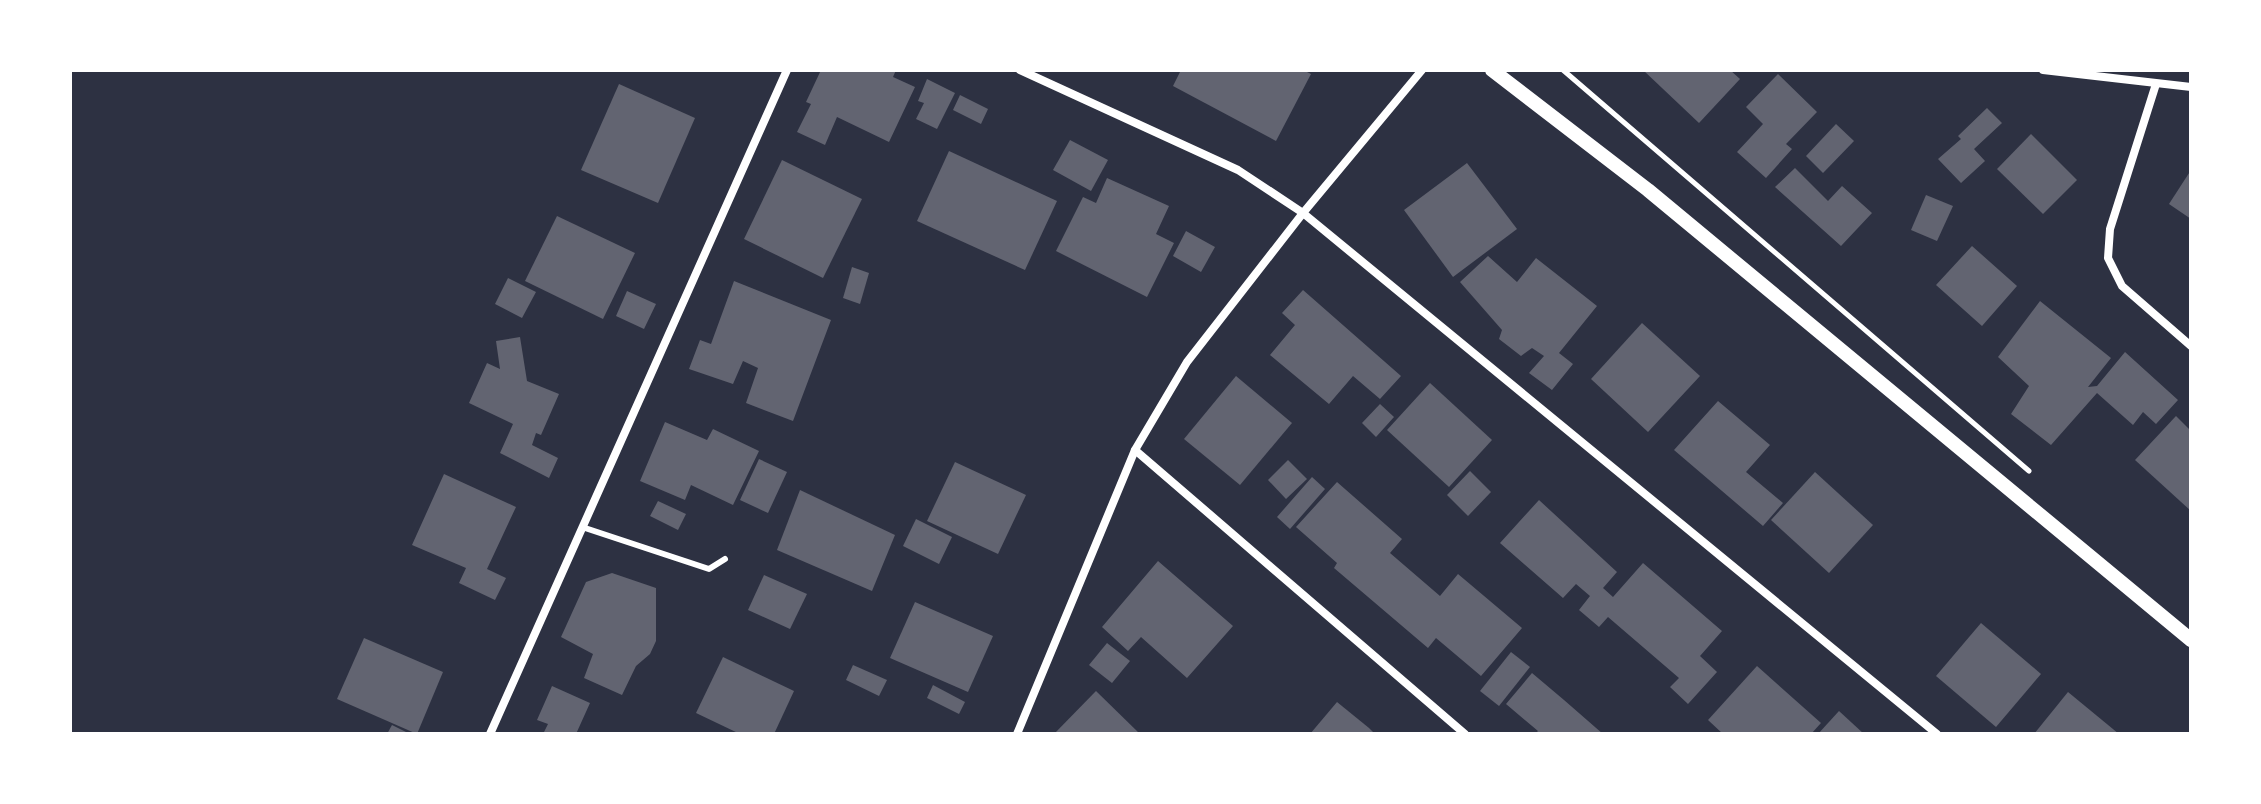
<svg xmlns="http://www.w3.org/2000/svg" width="2261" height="804" font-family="Quicksand,sans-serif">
<rect width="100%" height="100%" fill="#2d3142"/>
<g fill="#626471">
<polygon points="821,70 896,70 893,77 915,87 889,142 837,117 825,145 797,132 811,104 806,102"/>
<polygon points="1181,70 1303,70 1311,74 1276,141 1173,86"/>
<polygon points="1643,70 1730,70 1740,79 1699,123"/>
<polygon points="1778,74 1817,112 1786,144 1792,149 1766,178 1737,152 1763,124 1746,107"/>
<polygon points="927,79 955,93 937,129 916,119 924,103 918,101"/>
<polygon points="619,84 695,118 658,203 581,170"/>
<polygon points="960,95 988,109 981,124 953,110"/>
<polygon points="1987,108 2002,123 1974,149 1985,161 1961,183 1938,159 1961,139 1958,136"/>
<polygon points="1836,124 1854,141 1823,173 1806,156"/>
<polygon points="2031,134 2077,180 2043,214 1997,169"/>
<polygon points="1070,140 1108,160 1091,191 1053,170"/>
<polygon points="949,151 1057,201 1025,270 917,221"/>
<polygon points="782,160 862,199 823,278 744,239"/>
<polygon points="1467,163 1517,229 1453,277 1404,210"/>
<polygon points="1795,168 1828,201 1842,186 1872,213 1841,246 1775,187"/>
<polygon points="2191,170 2191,219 2169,204"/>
<polygon points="1107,178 1169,206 1156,234 1174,243 1147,297 1056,251 1083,197 1096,203"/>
<polygon points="1926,195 1953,206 1937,241 1911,230"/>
<polygon points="557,216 635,253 603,319 525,281"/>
<polygon points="1186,231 1215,247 1201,272 1173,256"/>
<polygon points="1972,246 2017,286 1982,326 1936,285"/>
<polygon points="1488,256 1517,282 1536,258 1597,306 1559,353 1573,364 1552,390 1529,373 1544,356 1532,348 1521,356 1499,339 1502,330 1460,282"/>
<polygon points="852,267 869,273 860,304 843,298"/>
<polygon points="508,278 536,292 522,318 495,304"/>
<polygon points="734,281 831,320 793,421 746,403 758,368 743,361 733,384 689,369 700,340 711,344"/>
<polygon points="1303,290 1401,376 1380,399 1353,376 1329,404 1270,355 1295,325 1282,313"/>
<polygon points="627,291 656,304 644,329 616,316"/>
<polygon points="2040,301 2111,358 2088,387 2097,386 2125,352 2178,400 2156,424 2143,412 2133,425 2097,393 2051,445 2011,414 2029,386 1998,357"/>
<polygon points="1642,323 1700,376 1648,432 1591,379"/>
<polygon points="520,337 527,381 559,394 541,435 536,433 532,445 558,458 549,478 500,453 513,424 469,403 487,363 500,369 496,341"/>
<polygon points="1236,376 1292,423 1240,485 1184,439"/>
<polygon points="1430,383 1492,440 1449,487 1387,430"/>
<polygon points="1718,401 1770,445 1746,472 1783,503 1763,526 1674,450"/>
<polygon points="1380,404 1394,417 1376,437 1362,423"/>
<polygon points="2176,416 2191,431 2191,511 2135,460"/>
<polygon points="665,422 707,440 713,429 759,451 733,505 691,485 685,500 640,481"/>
<polygon points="759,459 787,472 768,513 740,500"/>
<polygon points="1288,460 1307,479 1286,499 1268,480"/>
<polygon points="955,462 1026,495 998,554 927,521"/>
<polygon points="1470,471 1491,492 1468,516 1447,495"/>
<polygon points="1815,472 1873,525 1829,573 1771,520"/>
<polygon points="444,474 516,507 487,569 506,578 495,600 459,583 466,568 412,545"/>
<polygon points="1312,477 1325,489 1290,529 1277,517"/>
<polygon points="1337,482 1402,539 1390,553 1440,596 1458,574 1522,628 1481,676 1436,638 1428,648 1334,568 1337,563 1296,527"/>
<polygon points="800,490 895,535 872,591 777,550"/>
<polygon points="1539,500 1617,572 1603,588 1613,597 1643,563 1722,631 1700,656 1717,672 1688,704 1670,687 1679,678 1608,617 1599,627 1579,610 1590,596 1576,584 1563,598 1500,543"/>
<polygon points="658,501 686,514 678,530 650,516"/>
<polygon points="916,519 952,537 939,564 903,546"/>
<polygon points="1158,561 1233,626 1187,678 1141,637 1128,651 1102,627"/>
<polygon points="612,573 656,588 656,641 650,654 636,666 622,695 584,678 593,654 561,637 586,582"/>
<polygon points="764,575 807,594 790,629 748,610"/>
<polygon points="915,602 993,636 968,692 890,658"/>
<polygon points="1981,623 2041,674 1996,727 1936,676"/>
<polygon points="364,638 443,672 417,734 337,699"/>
<polygon points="1107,643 1130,661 1112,683 1089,665"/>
<polygon points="1511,652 1530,667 1499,706 1480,691"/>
<polygon points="723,657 794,691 774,734 740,734 696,713"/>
<polygon points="853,665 887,680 879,696 846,680"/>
<polygon points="1757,666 1821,723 1811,734 1723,734 1708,720"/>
<polygon points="1532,673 1564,700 1603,734 1535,734 1538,731 1506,704"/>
<polygon points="933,685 965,702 959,714 927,698"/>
<polygon points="552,686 590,703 576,734 543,734 548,724 537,720"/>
<polygon points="1096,691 1140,734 1054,734"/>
<polygon points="2068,692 2119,734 2034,734"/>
<polygon points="1337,702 1369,728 1375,734 1310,734"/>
<polygon points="1839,711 1864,734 1818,734"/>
<polygon points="392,725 410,734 387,734"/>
</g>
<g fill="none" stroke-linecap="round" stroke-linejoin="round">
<polyline stroke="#fff" stroke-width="5" points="1563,70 2029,471"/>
<polyline stroke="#fff" stroke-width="6" points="582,527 709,569 725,559"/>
<g stroke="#fff" stroke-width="8">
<polyline points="1020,70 1238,170 1303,213 1937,734"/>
<polyline points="2043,70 2191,87"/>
<polyline points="2156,84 2110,229 2108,258 2122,286 2191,346"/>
<polyline points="1135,450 1465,734"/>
<polyline points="490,734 787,70"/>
<polyline points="1017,734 1135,450 1187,362 1303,213 1422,70"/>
</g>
<polyline stroke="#fff" stroke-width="14" points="1492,70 1648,190 2191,640"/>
</g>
<rect width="2261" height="804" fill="none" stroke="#ffffff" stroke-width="144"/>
</svg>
